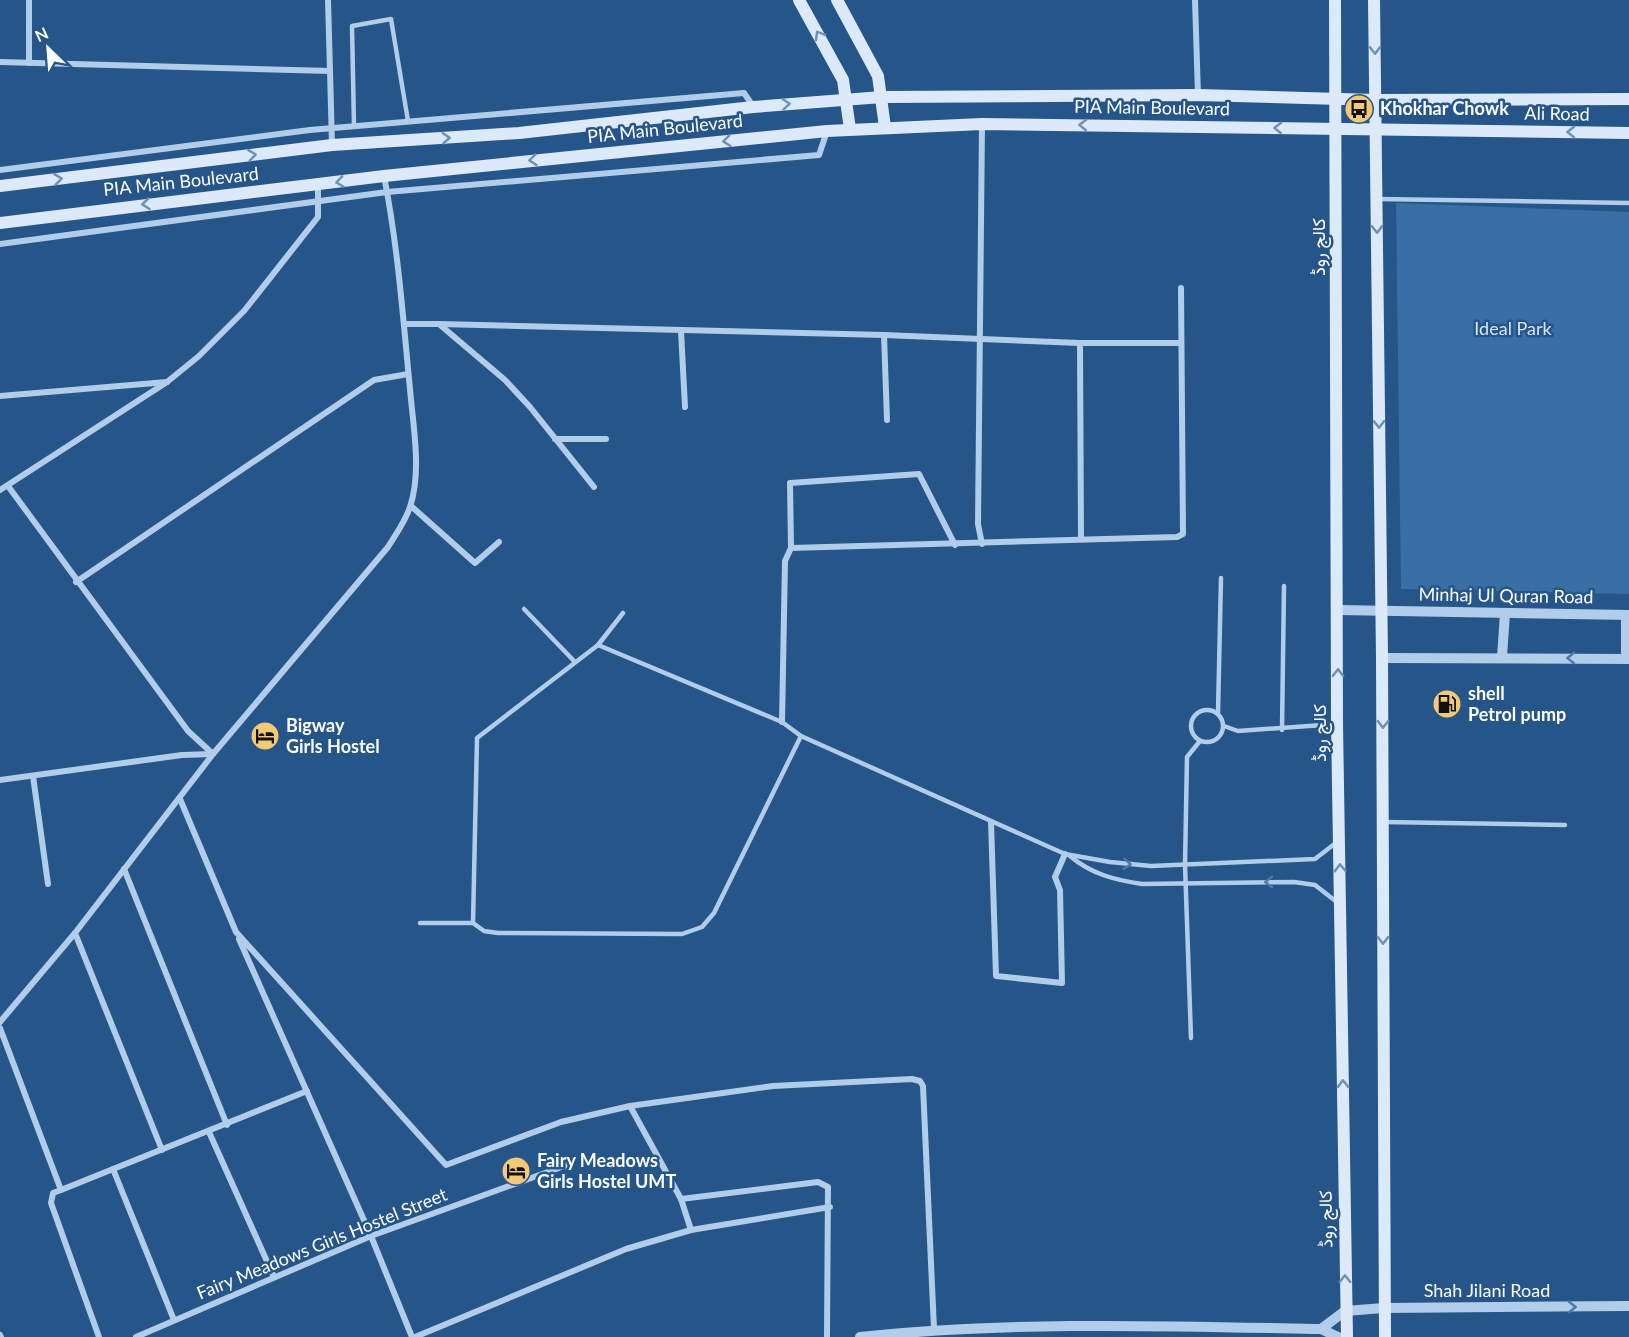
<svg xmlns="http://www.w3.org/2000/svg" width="1629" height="1337" font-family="Lato,Vazirmatn,sans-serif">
<rect width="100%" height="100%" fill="#255589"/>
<polygon fill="#3a6fa5" points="1396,203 1629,212 1629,594 1401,589"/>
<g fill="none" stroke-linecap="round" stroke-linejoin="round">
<g stroke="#b2cde9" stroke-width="4.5">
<polyline points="354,126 352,26 391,19 408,121"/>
<polyline points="1377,199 1629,203"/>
<polyline points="524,609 575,662"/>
<polyline points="623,613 598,645 782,722 801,736 1065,854 1110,862 1151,866 1315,859 1337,842"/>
<circle cx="1207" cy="726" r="16"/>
<polyline points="1218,713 1221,578"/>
<polyline points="1224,726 1238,731 1337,724"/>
<polyline points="1282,730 1284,586"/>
<polyline points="1383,822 1565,825"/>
<path d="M1070,856C1091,874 1115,880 1142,884L1294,882L1315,885L1338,903"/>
<polyline points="420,923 473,923 484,931 498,933 682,934 702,927 714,913 801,736"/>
<polyline points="473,923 477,738 598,645"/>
<polyline points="1191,1038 1185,865 1187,757 1200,741"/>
</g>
<g stroke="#b2cde9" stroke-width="6">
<polyline points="29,0 29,63"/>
<polyline points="328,0 330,71"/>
<polyline points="1195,0 1198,95"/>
<polyline points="0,62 330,71 332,145"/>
<polyline points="982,124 978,524 982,544"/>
<polyline points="0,170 310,130 744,93 753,106"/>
<polyline points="0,244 387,192 819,155 827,131"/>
<polyline points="406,324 439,324 505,380 530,407 594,487"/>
<polyline points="439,324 884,335 1080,343 1181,343"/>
<polyline points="681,331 685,407"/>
<polyline points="884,335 887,420"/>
<polyline points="1080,343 1081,539"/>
<polyline points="0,396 167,382"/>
<polyline points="555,439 606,439"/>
<polyline points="8,486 188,731 213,754"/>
<polyline points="0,490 167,382 199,356 244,311 318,217 318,185"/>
<polyline points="411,506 475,563 499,542"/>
<polyline points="791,548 1177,537 1183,534 1181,288"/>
<polyline points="76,582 374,380 408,374"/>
<polyline points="782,722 785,561 791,548 790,483 919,474 955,545"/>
<polyline points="33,776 48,884"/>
<polyline points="0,780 182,755 212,754"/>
<polyline points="180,799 236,932 446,1165 561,1122 630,1106 681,1199 691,1230"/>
<polyline points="991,822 996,976 1062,983 1060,890 1055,877 1065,854"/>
<polyline points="124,869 227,1125"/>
<polyline points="75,933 162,1150"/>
<polyline points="239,939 371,1236 412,1337"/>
<path d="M0,1022L75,933L213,754L388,547C396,534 405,522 410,507C422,471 413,426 410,389C403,318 398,247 384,176"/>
<polyline points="0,1028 61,1190 53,1193 51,1203 99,1337"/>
<polyline points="630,1106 773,1086 912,1079 920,1081 923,1086 934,1329"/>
<polyline points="209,1132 274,1277"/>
<polyline points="113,1169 174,1320"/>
<polyline points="61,1190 307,1091"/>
<polyline points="681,1199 818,1182 828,1187 827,1337"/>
<polyline points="0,1335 1,1337"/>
<polyline points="136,1337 371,1236 567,1165 520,1182"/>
<polyline points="415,1337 626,1249 691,1230 830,1207"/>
</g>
<g stroke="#b2cde9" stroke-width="10">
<polyline points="1338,610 1629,615"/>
<polyline points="1626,615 1626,659"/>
<polyline points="1502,657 1505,613"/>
<polyline points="1382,658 1629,659"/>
<polyline points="1321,1329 1345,1311 1384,1308 1629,1306"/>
<path d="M860,1337C1013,1321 1167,1326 1321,1329L1338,1337"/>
</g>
<g stroke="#dce9f8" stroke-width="12">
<polyline points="799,0 843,80 850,129"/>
<polyline points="837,0 878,76 885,127"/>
<polyline points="1335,0 1337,724 1347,1337"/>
<polyline points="1374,0 1382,658 1385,1337"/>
<polyline points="0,186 332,145 519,133 753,107 882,97 1198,95 1376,100 1629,99"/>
<polyline points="0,223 384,176 827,131 982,124 1629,133"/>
</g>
</g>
<defs><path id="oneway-chevron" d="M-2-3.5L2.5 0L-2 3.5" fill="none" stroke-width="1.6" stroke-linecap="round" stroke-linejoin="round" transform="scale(1.5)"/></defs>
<g stroke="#6e90b5">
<use href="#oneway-chevron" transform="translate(819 35) rotate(-120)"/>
<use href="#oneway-chevron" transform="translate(1375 50) rotate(89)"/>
<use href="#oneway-chevron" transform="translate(786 104) rotate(-5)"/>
<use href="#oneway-chevron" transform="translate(1083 125) rotate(-179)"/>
<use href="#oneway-chevron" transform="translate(1278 128) rotate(-179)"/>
<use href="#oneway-chevron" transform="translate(1571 132) rotate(-179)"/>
<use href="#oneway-chevron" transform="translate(446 138) rotate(-4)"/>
<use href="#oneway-chevron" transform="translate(727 141) rotate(174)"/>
<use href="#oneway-chevron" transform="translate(252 155) rotate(-7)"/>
<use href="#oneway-chevron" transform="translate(533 160) rotate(174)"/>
<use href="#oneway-chevron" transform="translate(58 179) rotate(-7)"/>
<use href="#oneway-chevron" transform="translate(340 182) rotate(172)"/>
<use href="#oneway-chevron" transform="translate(146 204) rotate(174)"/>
<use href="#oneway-chevron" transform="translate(1377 229) rotate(89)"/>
<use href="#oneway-chevron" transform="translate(1379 424) rotate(89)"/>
<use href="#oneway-chevron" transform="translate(1338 673) rotate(-89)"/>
<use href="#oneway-chevron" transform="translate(1383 724) rotate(90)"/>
<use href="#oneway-chevron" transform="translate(1340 868) rotate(-92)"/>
<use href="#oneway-chevron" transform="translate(1383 940) rotate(90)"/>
<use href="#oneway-chevron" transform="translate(1343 1084) rotate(-91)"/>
<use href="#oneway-chevron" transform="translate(1345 1279) rotate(-91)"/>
</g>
<g stroke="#4f79a6">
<use href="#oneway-chevron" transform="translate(1571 658) rotate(-179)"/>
<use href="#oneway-chevron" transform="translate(1127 864) rotate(5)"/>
<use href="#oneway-chevron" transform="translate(1269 882) rotate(180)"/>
<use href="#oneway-chevron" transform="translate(1572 1307)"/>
</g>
<defs>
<g id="bus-disc" transform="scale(1.5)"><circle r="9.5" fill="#f3c976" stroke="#255589"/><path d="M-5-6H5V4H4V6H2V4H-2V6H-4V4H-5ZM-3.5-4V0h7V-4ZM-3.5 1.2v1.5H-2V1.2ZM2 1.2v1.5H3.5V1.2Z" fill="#111"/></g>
<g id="fuel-disc" transform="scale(1.5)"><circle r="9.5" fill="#f3c976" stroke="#255589"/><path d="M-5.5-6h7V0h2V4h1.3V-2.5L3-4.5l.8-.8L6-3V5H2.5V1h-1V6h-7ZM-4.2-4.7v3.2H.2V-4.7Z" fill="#111"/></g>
<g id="hotel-disc" transform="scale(1.5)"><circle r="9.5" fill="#f3c976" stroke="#255589"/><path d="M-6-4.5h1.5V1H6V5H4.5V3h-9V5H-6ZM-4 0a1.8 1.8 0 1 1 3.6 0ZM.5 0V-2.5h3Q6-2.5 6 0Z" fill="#111"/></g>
</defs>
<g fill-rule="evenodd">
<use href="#bus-disc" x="1359" y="109"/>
<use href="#fuel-disc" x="1447" y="704"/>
<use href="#hotel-disc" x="265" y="736"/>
<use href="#hotel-disc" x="516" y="1171"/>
</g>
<g text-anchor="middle" stroke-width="5" stroke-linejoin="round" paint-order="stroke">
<g font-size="18" fill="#fff" stroke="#255589">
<text transform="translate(1152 108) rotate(1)" y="6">PIA Main Boulevard</text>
<text transform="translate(1557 114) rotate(1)" y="6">Ali Road</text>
<text transform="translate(665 129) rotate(-6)" y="6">PIA Main Boulevard</text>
<text transform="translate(181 182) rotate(-6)" y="6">PIA Main Boulevard</text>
<text transform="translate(1319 247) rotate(-90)" y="6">کالج روڈ</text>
<text transform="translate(1506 596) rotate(1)" y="6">Minhaj Ul Quran Road</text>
<text transform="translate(1320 733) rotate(-90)" y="6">کالج روڈ</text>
<text transform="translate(1326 1219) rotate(-91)" y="6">کالج روڈ</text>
<text transform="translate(322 1244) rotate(-22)" y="6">Fairy Meadows Girls Hostel Street</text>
<text x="1487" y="1297">Shah Jilani Road</text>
</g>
<g font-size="18" font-weight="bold" fill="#fff" stroke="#255589" text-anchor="start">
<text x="1380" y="115">Khokhar Chowk</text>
<text x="1468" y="700">shell<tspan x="1468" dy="21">Petrol pump</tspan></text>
<text x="286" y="732">Bigway<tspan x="286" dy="21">Girls Hostel</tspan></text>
<text x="537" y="1167">Fairy Meadows<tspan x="537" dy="21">Girls Hostel UMT</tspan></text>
</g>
<g font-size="18" fill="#d6e6f7" stroke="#255589">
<text x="1513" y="335">Ideal Park</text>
</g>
</g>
<g transform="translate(48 48) rotate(335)" stroke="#255589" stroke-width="4.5" paint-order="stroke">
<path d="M0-4.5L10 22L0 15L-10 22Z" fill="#ffffff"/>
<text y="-9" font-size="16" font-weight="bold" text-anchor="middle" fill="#ffffff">N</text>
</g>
</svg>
